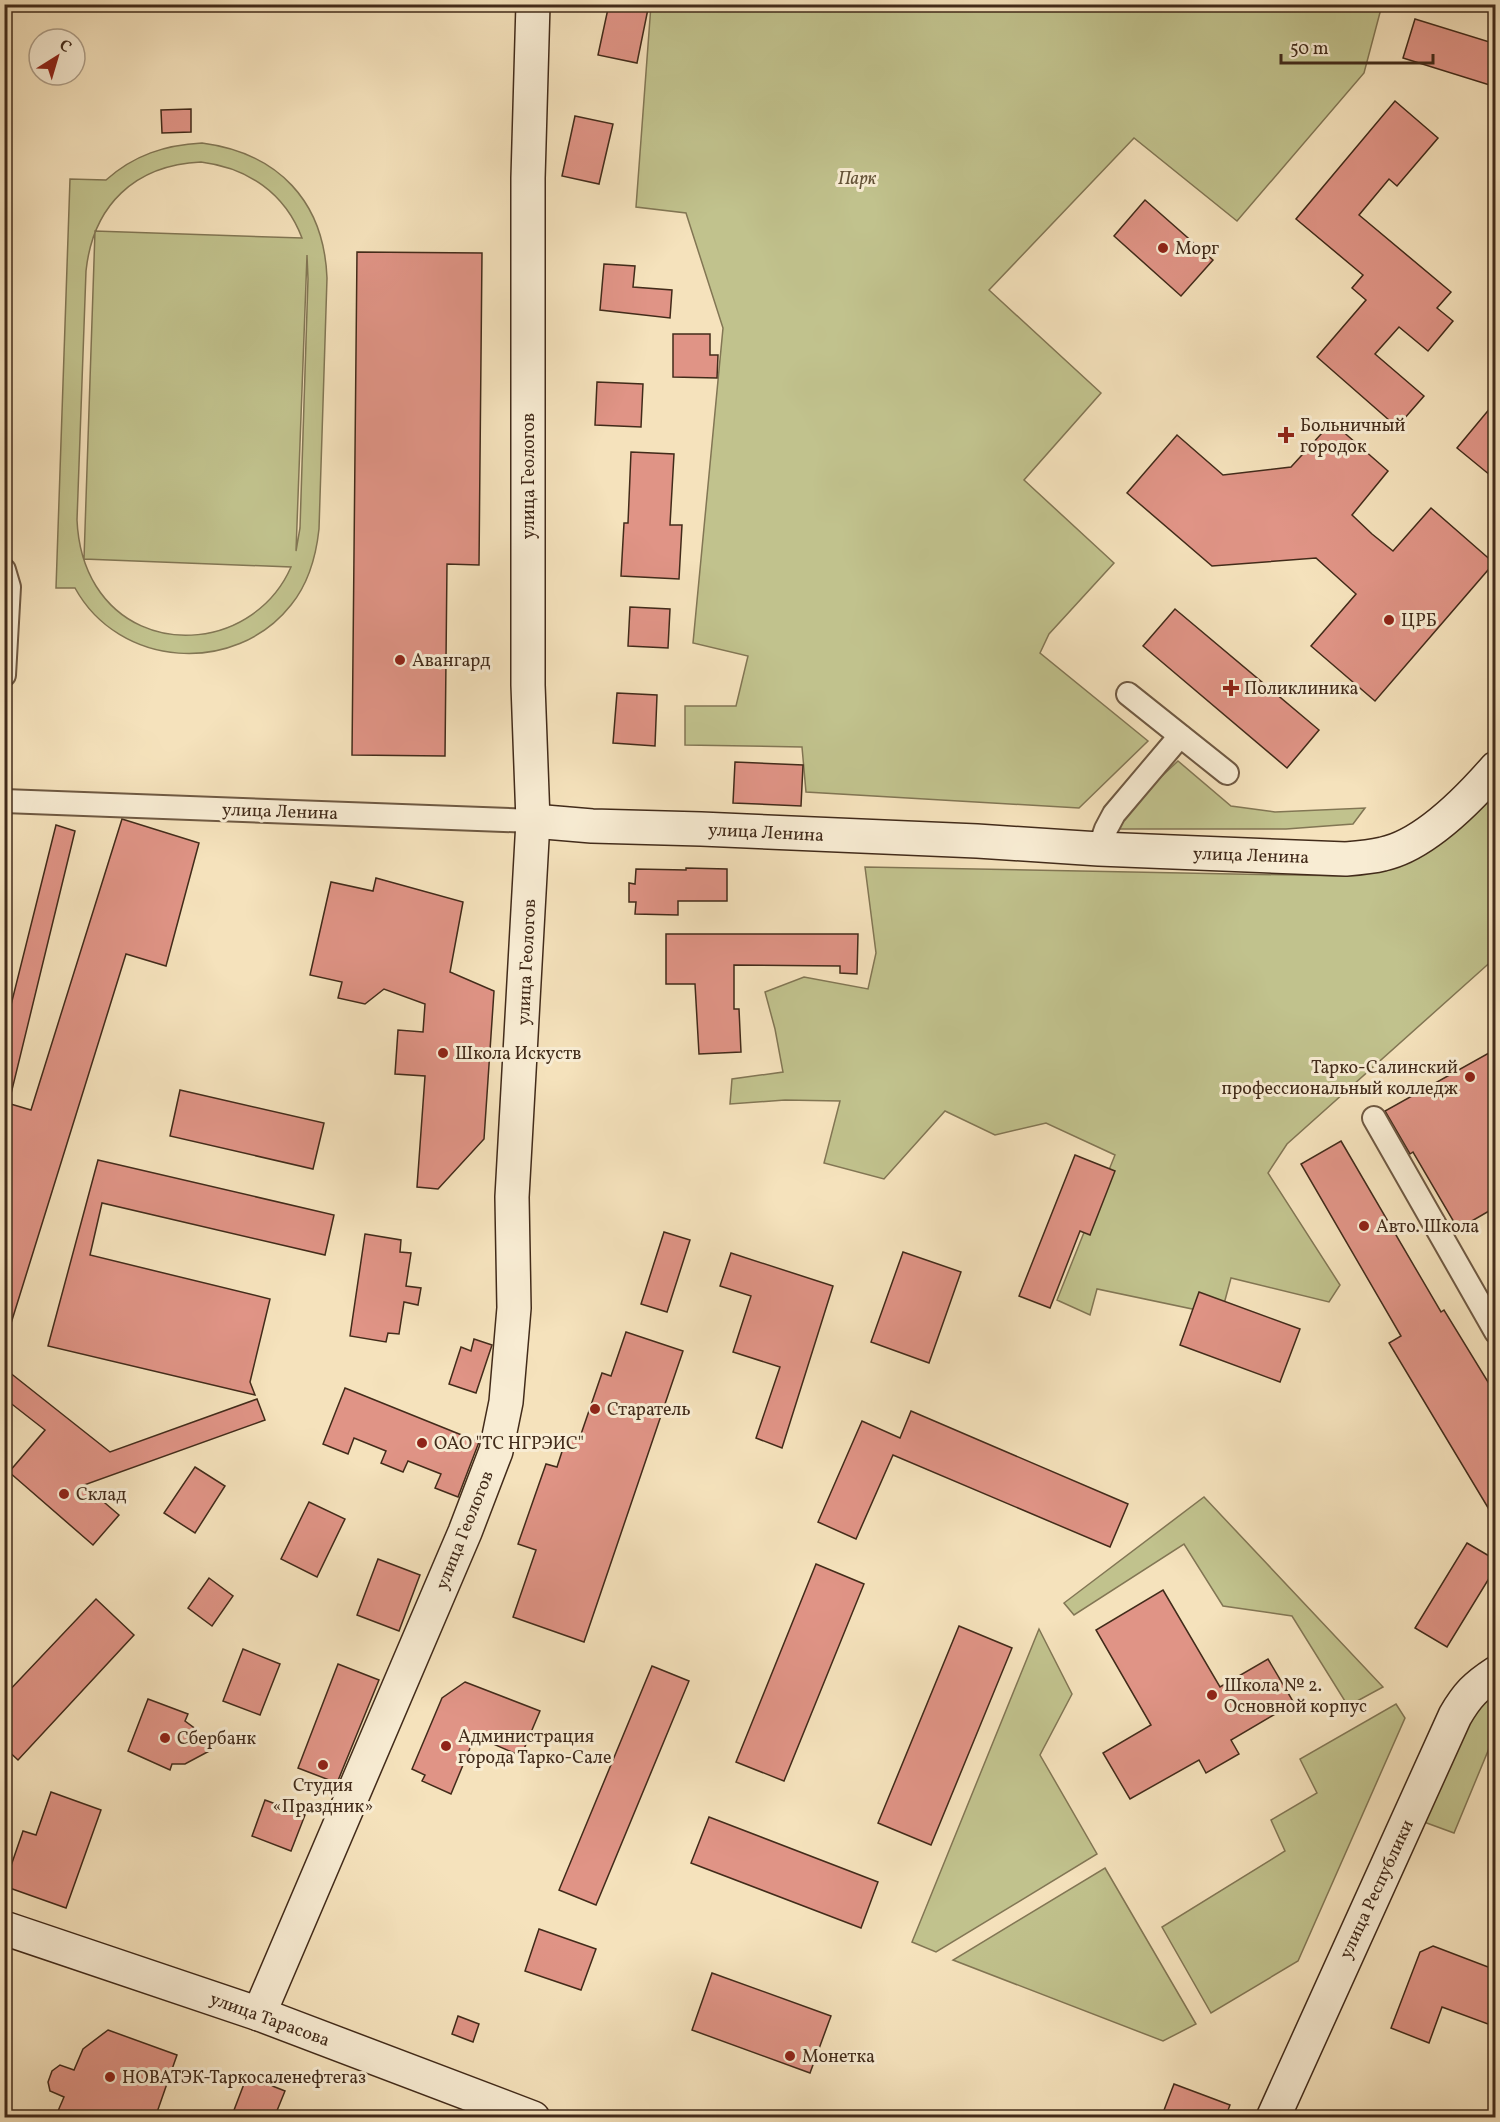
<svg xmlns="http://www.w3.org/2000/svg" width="1500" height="2122" font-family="Vollkorn,serif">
<rect width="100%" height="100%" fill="#f5e2bc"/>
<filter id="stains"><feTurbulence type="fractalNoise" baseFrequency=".00333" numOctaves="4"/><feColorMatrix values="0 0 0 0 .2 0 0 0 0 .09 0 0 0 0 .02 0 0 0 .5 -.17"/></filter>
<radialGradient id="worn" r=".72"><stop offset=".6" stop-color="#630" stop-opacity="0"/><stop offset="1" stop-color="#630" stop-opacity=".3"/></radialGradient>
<g fill="#c1c28d" stroke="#827654" stroke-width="1.5" fill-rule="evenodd">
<polygon points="919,4 920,10 1141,4 1382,5 1364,73 1237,221 1134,138 989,290 1101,393 1024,480 1114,563 1049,634 1040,653 1148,741 1079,808 806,792 802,747 685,745 685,706 736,706 748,656 693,643 723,328 686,213 636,207 651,5"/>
<path d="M202,143C278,153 324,201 327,278L319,529C316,557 309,583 291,605C235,676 119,668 75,588H56L70,179L106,180C134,155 165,145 202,143ZM201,162C248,168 285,193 302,238L95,231L84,559L291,567C256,647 143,661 96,586C83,565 78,543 77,520L86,271C93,205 135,165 201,162ZM307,255L308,279L300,528L296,551Z"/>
<polygon points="1178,761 1231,806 1275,812 1365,808 1353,824 1286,829 1105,829"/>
<polygon points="1495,783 1495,848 1490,885 1495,907 1495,958 1287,1144 1268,1173 1340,1285 1329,1302 1231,1278 1221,1315 1097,1289 1090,1315 1057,1300 1115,1155 1046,1123 995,1135 945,1111 884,1179 824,1163 840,1101 785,1100 730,1104 732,1079 783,1072 775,1029 765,992 804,977 868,989 876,953 865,867 1344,876 1460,827"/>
<polygon points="1204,1497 1383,1687 1348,1706 1292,1616 1223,1606 1184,1544 1074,1615 1064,1603"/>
<polygon points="1039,1629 1072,1694 1040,1755 1097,1854 936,1952 912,1942"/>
<path d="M1495,1693V1734L1454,1833L1424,1822C1439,1789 1467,1712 1495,1693Z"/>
<polygon points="1396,1704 1405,1718 1298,1961 1211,2013 1162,1927 1285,1851 1271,1820 1317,1793 1300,1759"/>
<polygon points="1105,1868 1196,2024 1163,2041 953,1960"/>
</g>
<g fill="#e09486" stroke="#422b1a" stroke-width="1.5">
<polygon points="609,4 649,4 637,63 598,55"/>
<polygon points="1415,19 1496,44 1496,87 1403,58"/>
<polygon points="1395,101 1438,138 1397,186 1389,179 1359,215 1451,292 1437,308 1453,321 1428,351 1399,327 1375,354 1424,396 1397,427 1317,357 1366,300 1352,288 1363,275 1296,219"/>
<polygon points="191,109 191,132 162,133 161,110"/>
<polygon points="575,116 613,124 599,184 562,176"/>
<polygon points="1145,200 1213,260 1181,296 1114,236"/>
<polygon points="357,252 482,253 479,565 447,564 445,756 352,755"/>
<polygon points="604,264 635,266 633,287 672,290 670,318 600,310"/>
<polygon points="673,334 710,334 710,355 718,355 717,378 673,377"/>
<polygon points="597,382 643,384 641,427 595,425"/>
<polygon points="1496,401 1496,480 1457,448"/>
<polygon points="1332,422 1388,471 1352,515 1372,534 1393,551 1431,508 1494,563 1375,701 1311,646 1356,594 1316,558 1212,566 1127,493 1177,435 1223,475 1291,467"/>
<polygon points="631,452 674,454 670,525 682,525 679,579 621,576 624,523 628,523"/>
<polygon points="630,607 670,609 668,648 628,646"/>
<polygon points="1175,609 1319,730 1287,768 1143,646"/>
<polygon points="617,693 657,695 655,746 613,743"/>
<polygon points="735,762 803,765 801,806 733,803"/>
<polygon points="122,819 199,843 166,966 126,954 8,1333 4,1332 4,1196 11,1174 4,1173 4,1102 31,1110"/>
<polygon points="56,825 75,831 11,1094 4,1093 4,1033"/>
<polygon points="686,868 727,869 727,901 678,901 678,915 635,914 636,902 629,902 629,883 635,884 636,869 686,870"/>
<polygon points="376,878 463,902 450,972 494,991 484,1139 438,1189 417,1187 425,1076 395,1074 398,1030 423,1032 425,1004 384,989 365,1004 338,998 342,982 310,975 331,882 373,891"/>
<polygon points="666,934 858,934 857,974 840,973 840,966 734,965 734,1009 739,1009 741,1052 699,1054 695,984 666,984"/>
<polygon points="1496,1049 1496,1207 1458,1229 1413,1152 1410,1154 1385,1111"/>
<polygon points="180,1090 324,1123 313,1169 170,1136"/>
<polygon points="1341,1141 1441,1312 1444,1310 1496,1395 1496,1521 1389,1343 1401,1336 1301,1164"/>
<polygon points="1075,1155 1115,1171 1090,1235 1080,1231 1050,1308 1019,1296"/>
<polygon points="98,1160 334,1215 325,1255 102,1203 90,1255 270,1299 250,1382 255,1395 48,1346"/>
<polygon points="664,1232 690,1240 667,1312 641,1304"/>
<polygon points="365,1234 401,1240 400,1252 411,1253 406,1286 421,1288 418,1305 404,1302 399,1334 388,1333 386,1342 350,1336"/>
<polygon points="903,1252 961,1272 929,1363 871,1342"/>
<polygon points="731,1253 833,1286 782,1448 756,1438 780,1367 733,1352 751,1296 720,1286"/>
<polygon points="1199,1292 1300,1329 1280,1382 1180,1345"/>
<polygon points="626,1332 683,1351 584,1642 513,1617 536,1550 518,1544 546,1464 557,1467 567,1436 579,1440 602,1373 611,1376"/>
<polygon points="474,1339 492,1345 476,1393 449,1384 461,1347 471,1351"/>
<polygon points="4,1368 110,1452 257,1399 265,1420 84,1485 119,1515 93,1545 9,1472 45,1430 4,1398"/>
<polygon points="345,1388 479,1442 458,1497 435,1488 441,1474 408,1461 403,1472 381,1463 386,1451 354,1438 348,1454 323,1444"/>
<polygon points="911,1411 1128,1504 1110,1547 893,1455 856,1539 818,1522 862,1421 900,1438"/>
<polygon points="195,1467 225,1486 195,1533 164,1513"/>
<polygon points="309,1502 345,1519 317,1577 281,1559"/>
<polygon points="1467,1543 1496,1560 1496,1567 1447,1647 1415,1628"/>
<polygon points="378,1559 420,1575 399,1631 357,1615"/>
<polygon points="816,1564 864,1584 784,1781 736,1762"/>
<polygon points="209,1578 233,1596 212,1626 188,1608"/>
<polygon points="1163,1590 1220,1687 1268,1659 1294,1703 1231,1740 1239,1754 1206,1773 1199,1760 1130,1799 1103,1753 1151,1725 1096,1630"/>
<polygon points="96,1599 134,1635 18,1760 4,1747 4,1696"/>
<polygon points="959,1626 1012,1648 931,1845 878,1823"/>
<polygon points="243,1649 280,1664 260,1715 223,1701"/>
<polygon points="338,1664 379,1680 337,1783 298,1768"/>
<polygon points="652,1666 689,1681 596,1905 559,1890"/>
<polygon points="465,1682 540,1711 521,1756 475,1736 451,1794 422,1781 425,1775 412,1769 442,1698"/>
<polygon points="148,1699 188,1714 185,1721 197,1730 199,1743 213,1749 185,1764 172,1764 170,1770 128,1751"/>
<polygon points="51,1792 101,1810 66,1908 4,1886 23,1831 36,1835"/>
<polygon points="265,1800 305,1815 291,1851 252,1836"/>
<polygon points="709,1817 878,1882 861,1928 691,1863"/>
<polygon points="539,1929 596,1949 581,1990 525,1971"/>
<polygon points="1433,1946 1496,1970 1496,2027 1442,2007 1429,2043 1391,2028 1420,1952"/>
<polygon points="712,1973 831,2016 810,2073 692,2030"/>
<polygon points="458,2016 479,2024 473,2042 452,2034"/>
<polygon points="108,2030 177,2055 155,2118 55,2118 64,2097 50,2091 48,2082 52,2071 60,2065 74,2070 83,2049"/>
<polygon points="247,2076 285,2091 274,2118 231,2118"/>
<polygon points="1174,2084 1230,2105 1225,2118 1161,2118"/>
</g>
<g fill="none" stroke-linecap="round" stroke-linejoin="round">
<g stroke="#6f5942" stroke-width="26">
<g id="street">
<polyline points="4,570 9,587 4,675"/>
<polyline points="1128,694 1227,773"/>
<polyline points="4,801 533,821"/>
<polyline points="1099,849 1106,829 1114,814 1180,736"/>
<polyline points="1374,1118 1496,1332"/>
</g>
</g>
<g stroke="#422b1a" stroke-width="36">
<g id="secondary">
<path d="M533,821L592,826L701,829L977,841L1099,849L1346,859C1359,858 1371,857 1383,854C1425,845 1469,799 1496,768"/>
<polyline points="4,1928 259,2014 533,2118"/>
<polyline points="259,2014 465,1532 496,1451 506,1402 514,1308 512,1197 533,821 528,685 528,178 533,4"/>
<path d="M1273,2118L1455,1716C1467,1695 1476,1686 1496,1673"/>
</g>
</g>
<use href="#street" stroke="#f8ecd3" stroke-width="22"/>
<use href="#secondary" stroke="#f8ecd3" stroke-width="33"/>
</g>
<g fill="#8f2418" stroke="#f8ecd3" stroke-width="2">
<circle cx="1163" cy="248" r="6"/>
<path d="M1283 426h6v6h6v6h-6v6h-6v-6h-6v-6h6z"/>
<circle cx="1389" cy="620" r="6"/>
<circle cx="400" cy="660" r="6"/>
<path d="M1228 679h6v6h6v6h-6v6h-6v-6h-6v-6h6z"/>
<circle cx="443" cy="1053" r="6"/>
<circle cx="1470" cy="1077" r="6"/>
<circle cx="1364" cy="1226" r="6"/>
<circle cx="595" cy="1409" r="6"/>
<circle cx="422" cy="1443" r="6"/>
<circle cx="64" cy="1494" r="6"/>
<circle cx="1212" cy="1695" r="6"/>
<circle cx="165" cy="1738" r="6"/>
<circle cx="446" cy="1746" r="6"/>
<circle cx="323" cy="1765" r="6"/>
<circle cx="790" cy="2056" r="6"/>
<circle cx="110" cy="2077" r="6"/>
</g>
<g text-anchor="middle" stroke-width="6" stroke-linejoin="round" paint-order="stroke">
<g font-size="18" font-style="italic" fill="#625137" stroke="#f8ecd3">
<text x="857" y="184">Парк</text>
</g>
<g font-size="18" fill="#422b1a" stroke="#f8ecd3" text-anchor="start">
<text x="1175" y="254">Морг</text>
<text x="1300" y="431">Больничный<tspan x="1300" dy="21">городок</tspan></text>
<text x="1401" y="626">ЦРБ</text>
<text x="412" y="666">Авангард</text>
<text x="1244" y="694">Поликлиника</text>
<text x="455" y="1059">Школа Искуств</text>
<text x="1458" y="1073" text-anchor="end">Тарко-Салинский<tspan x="1458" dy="21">профессиональный колледж</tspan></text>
<text x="1376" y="1232">Авто. Школа</text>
<text x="607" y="1415">Старатель</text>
<text x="434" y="1449">ОАО "ТС НГРЭИС"</text>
<text x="76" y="1500">Склад</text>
<text x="1224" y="1691">Школа № 2.<tspan x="1224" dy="21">Основной корпус</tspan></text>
<text x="458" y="1742">Администрация<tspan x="458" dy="21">города Тарко-Сале</tspan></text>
<text x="177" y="1744">Сбербанк</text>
<text x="323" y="1791" text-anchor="middle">Студия<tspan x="323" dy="21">«Праздник»</tspan></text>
<text x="802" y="2062">Монетка</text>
<text x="122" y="2083">НОВАТЭК-Таркосаленефтегаз</text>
</g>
<g font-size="18" fill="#422b1a" stroke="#f8ecd3">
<text transform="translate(528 476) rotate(-90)" y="6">улица Геологов</text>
<text transform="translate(280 811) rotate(2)" y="6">улица Ленина</text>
<text transform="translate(766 832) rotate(3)" y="6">улица Ленина</text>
<text transform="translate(1251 855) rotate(2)" y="6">улица Ленина</text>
<text transform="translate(526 962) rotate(-87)" y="6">улица Геологов</text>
<text transform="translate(464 1530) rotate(-68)" y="6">улица Геологов</text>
<text transform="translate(1376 1889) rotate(-65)" y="6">улица Республики</text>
<text transform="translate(270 2019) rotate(20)" y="6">улица Тарасова</text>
</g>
</g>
<rect width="1500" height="2122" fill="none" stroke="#f5e2bc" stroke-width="24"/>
<rect x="6" y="6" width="1488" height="2110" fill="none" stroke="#422b1a" stroke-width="3"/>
<rect x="12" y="12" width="1476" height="2098" fill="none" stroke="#422b1a" stroke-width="1.5"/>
<g transform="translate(57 57) rotate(37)"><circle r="28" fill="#f8ecd3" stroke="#af9f89" stroke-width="1.5"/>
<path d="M0-4.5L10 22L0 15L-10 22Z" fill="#8f2418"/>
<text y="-9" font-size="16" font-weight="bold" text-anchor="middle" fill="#422b1a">С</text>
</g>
<path d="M1281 54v9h152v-9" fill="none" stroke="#422b1a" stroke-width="3"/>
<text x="1290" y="54" font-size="18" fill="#422b1a" stroke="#f8ecd3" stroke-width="4.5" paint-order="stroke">50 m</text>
<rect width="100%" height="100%" filter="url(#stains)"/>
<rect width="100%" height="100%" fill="url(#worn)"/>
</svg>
